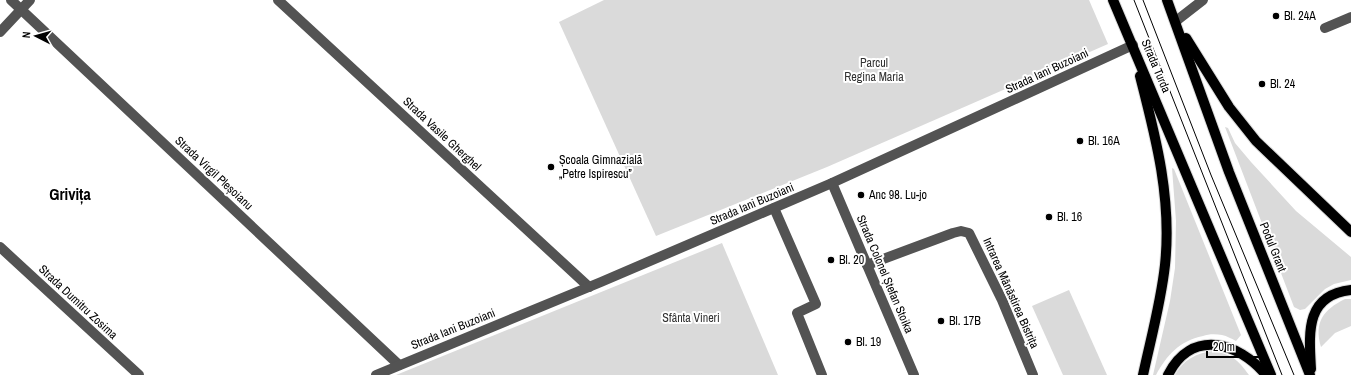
<svg xmlns="http://www.w3.org/2000/svg" width="1351" height="375" font-family="'Archivo Narrow',sans-serif">
<rect width="100%" height="100%" fill="#fff"/>
<g fill="#dadada">
<polygon points="604,0 1089,0 1108,44 827,167 656,236 559,22"/>
<polygon points="1225,127 1228,128 1235,143 1251,162 1296,211 1351,257 1351,280 1334,284 1325,289 1305,309 1300,310 1294,307"/>
<path d="M1172,168L1174,169L1241,335L1236,341C1232,339 1227,336 1222,335C1216,334 1208,334 1203,336C1179,341 1167,355 1156,375H1153L1170,301L1175,268L1176,221Z"/>
<polygon points="722,243 778,375 396,375"/>
<polygon points="1069,290 1107,375 1063,375 1032,306"/>
<path d="M1345,299H1351V326L1335,333L1321,347C1314,322 1323,310 1345,299Z"/>
<path d="M1213,351C1233,355 1237,359 1249,375H1175C1183,360 1196,353 1213,351Z"/>
</g>
<g fill="none" stroke-linecap="round" stroke-linejoin="round">
<g stroke="#dbdbdb" stroke-width="12">
<g id="major">
<polyline points="1113,0 1271,375"/>
<polyline points="1167,0 1229,172 1310,375"/>
<polyline points="1186,38 1229,107 1256,141 1351,232"/>
<path d="M1140,76C1156,138 1172,199 1165,265C1161,302 1151,338 1143,375"/>
<path d="M1311,369C1309,333 1305,295 1351,290"/>
<path d="M1168,375C1191,329 1238,341 1266,375"/>
</g>
</g>
<g stroke="#535353" stroke-width="10">
<polyline points="11,0 399,365"/>
<polyline points="278,0 589,287"/>
<polyline points="1176,21 1203,0"/>
<polyline points="1325,28 1351,17"/>
<polyline points="0,32 30,0"/>
<polyline points="832,183 914,375"/>
<polyline points="774,208 816,304 797,313 822,375"/>
<polyline points="0,247 139,375"/>
<polyline points="867,265 953,233 961,231 969,233 1002,300 1033,375"/>
<polyline points="376,375 601,282 832,183 1133,45"/>
</g>
<use href="#major" stroke="#000" stroke-width="10"/>
<g stroke="#000" stroke-width="1">
<polyline points="1134,0 1282,375"/>
<polyline points="1143,0 1211,175 1294,375"/>
</g>
</g>
<g fill="#000" stroke="#fff" stroke-width="1.5">
<circle cx="1276" cy="16" r="4"/>
<circle cx="1262" cy="84" r="4"/>
<circle cx="1080" cy="141" r="4"/>
<circle cx="551" cy="167" r="4"/>
<circle cx="861" cy="195" r="4"/>
<circle cx="1049" cy="217" r="4"/>
<circle cx="831" cy="260" r="4"/>
<circle cx="941" cy="321" r="4"/>
<circle cx="848" cy="342" r="4"/>
</g>
<g text-anchor="middle" stroke-width="4" stroke-linejoin="round" paint-order="stroke">
<g font-size="12" fill="#000" stroke="#fff" text-anchor="start">
<text x="1284" y="20">Bl. 24A</text>
<text x="1270" y="88">Bl. 24</text>
<text x="1088" y="145">Bl. 16A</text>
<text x="559" y="164">Școala Gimnazială<tspan x="559" dy="14">„Petre Ispirescu”</tspan></text>
<text x="869" y="199">Anc 98. Lu-jo</text>
<text x="1057" y="221">Bl. 16</text>
<text x="839" y="264">Bl. 20</text>
<text x="949" y="325">Bl. 17B</text>
<text x="856" y="346">Bl. 19</text>
</g>
<g font-size="12" fill="#313131" stroke="#fff">
<text x="874" y="67">Parcul<tspan x="874" dy="14">Regina Maria</tspan></text>
<text x="691" y="322">Sfânta Vineri</text>
</g>
<g font-size="12" fill="#000" stroke="#fff">
<text transform="translate(1156 66) rotate(67)" y="4">Strada Turda</text>
<text transform="translate(1047 71) rotate(-25)" y="4">Strada Iani Buzoiani</text>
<text transform="translate(442 134) rotate(43)" y="4">Strada Vasile Gherghel</text>
<text transform="translate(214 173) rotate(43)" y="4">Strada Virgil Pleșoianu</text>
<text transform="translate(752 204) rotate(-23)" y="4">Strada Iani Buzoiani</text>
<text transform="translate(1273 247) rotate(68)" y="4">Podul Grant</text>
<text transform="translate(885 274) rotate(67)" y="4">Strada Colonel Ștefan Stoika</text>
<text transform="translate(1011 293) rotate(66)" y="4">Intrarea Mănăstirea Bistrița</text>
<text transform="translate(78 302) rotate(43)" y="4">Strada Dumitru Zosima</text>
<text transform="translate(453 329) rotate(-22)" y="4">Strada Iani Buzoiani</text>
</g>
<g font-size="16" font-weight="bold" fill="#000" stroke="#fff">
<text x="70" y="200">Grivița</text>
</g>
</g>
<g transform="translate(36 36) rotate(276)" stroke="#ffffff" stroke-width="3" paint-order="stroke">
<path d="M0-3L7 15L0 10L-7 15Z" fill="#000000"/>
<text y="-6" font-size="11" font-weight="bold" text-anchor="middle" fill="#000000">N</text>
</g>
<path d="M1207 351v6h53v-6" fill="none" stroke="#000000" stroke-width="2"/>
<text x="1213" y="351" font-size="12" fill="#000000" stroke="#ffffff" stroke-width="3" paint-order="stroke">20 m</text>
</svg>
